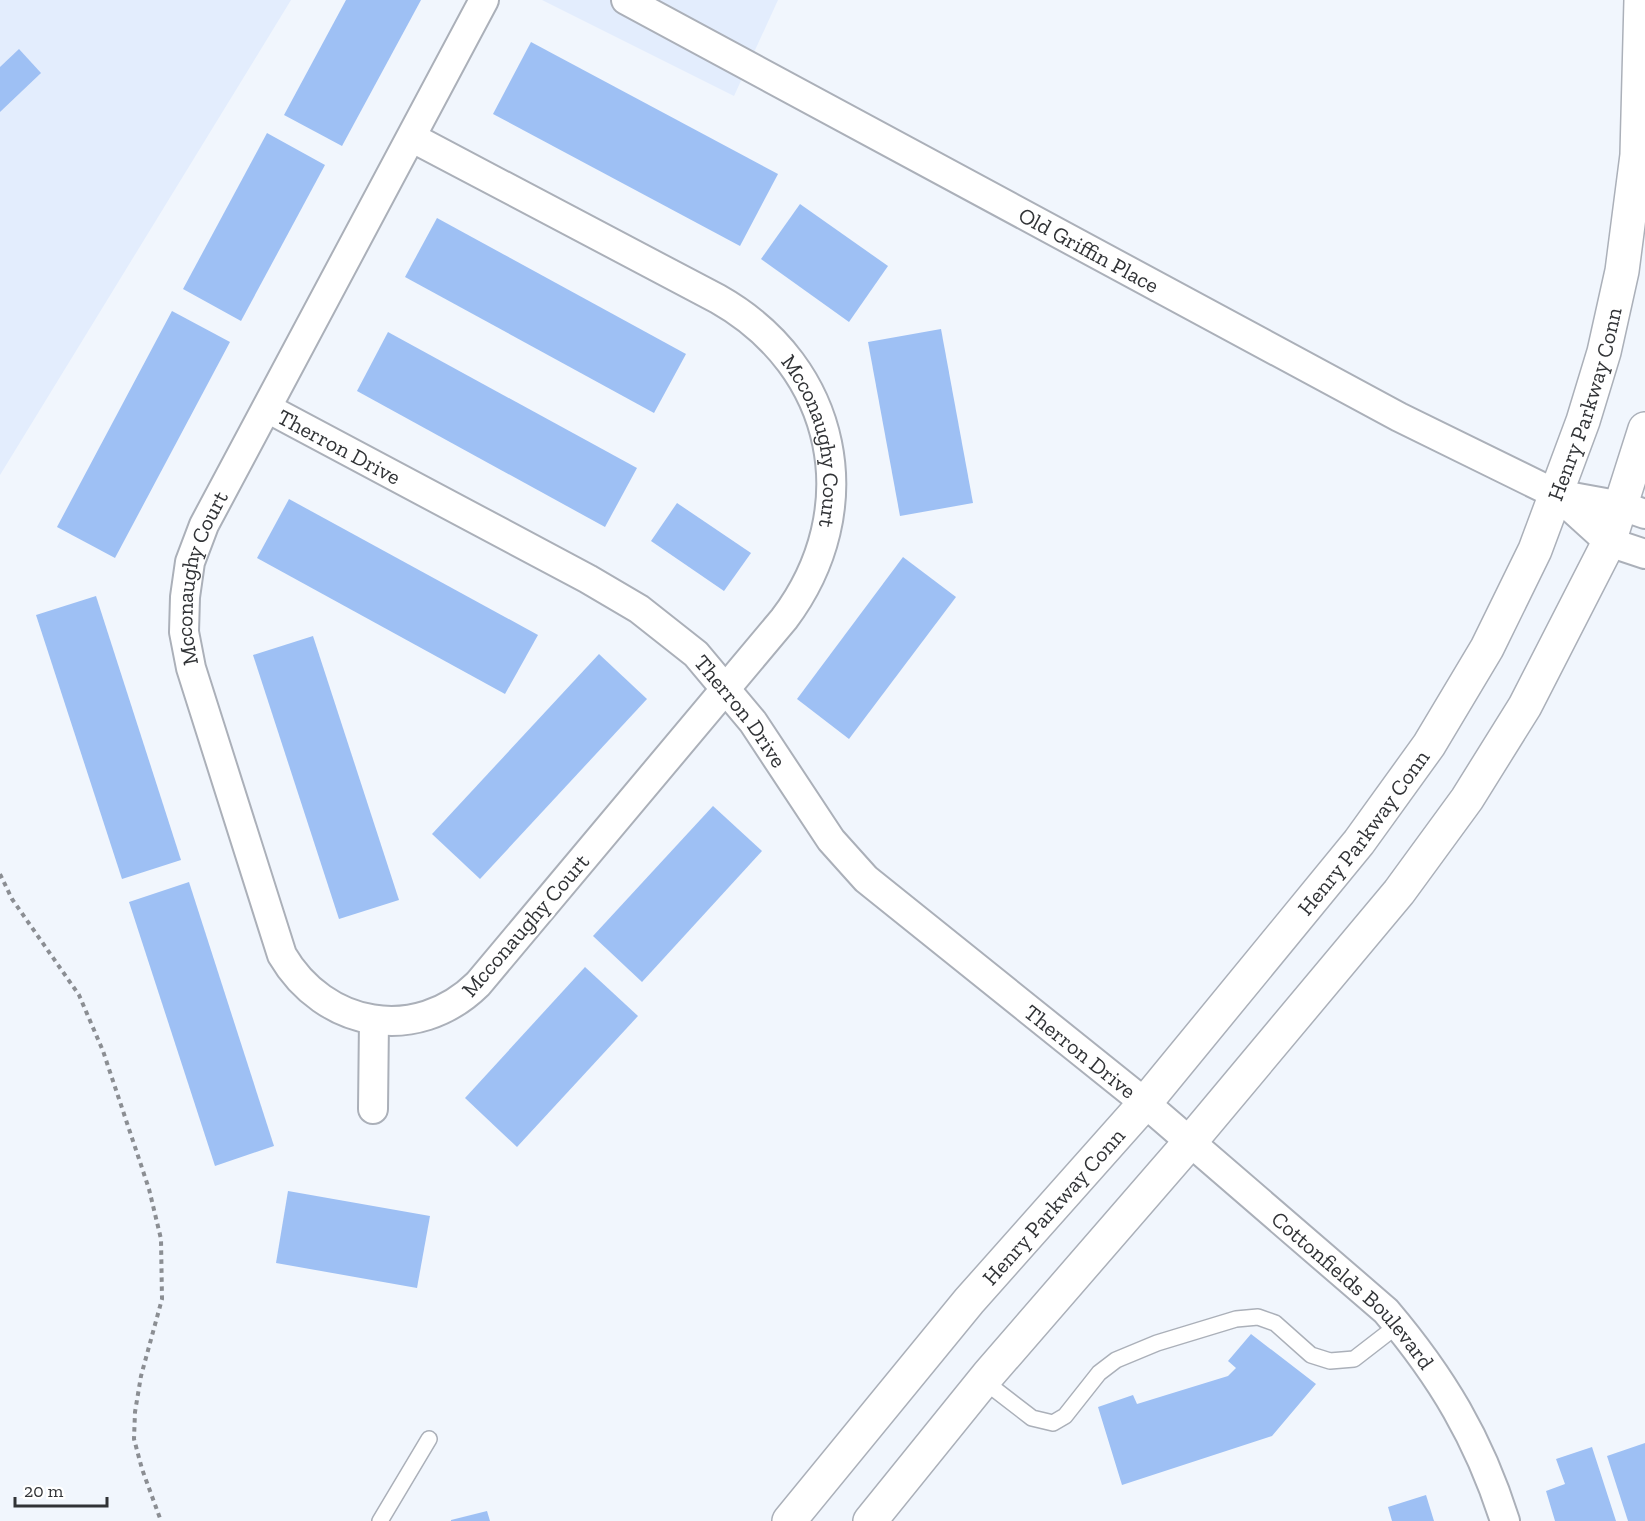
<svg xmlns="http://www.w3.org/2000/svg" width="1645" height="1521" font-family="'Zilla Slab',serif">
<rect width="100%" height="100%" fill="#f1f6fd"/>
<g fill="#e3edfd">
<polygon points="0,0 291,0 0,475"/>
<polygon points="542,0 778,0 734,96"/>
</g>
<g fill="#9ec0f4">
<polygon points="346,0 421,0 342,146 284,115"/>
<polygon points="531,42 778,174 740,246 493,114"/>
<polygon points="19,49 41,73 0,112 0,67"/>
<polygon points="267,133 325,165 241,321 183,289"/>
<polygon points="800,204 888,266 849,322 761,259"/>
<polygon points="437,218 686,354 654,413 405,277"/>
<polygon points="172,311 230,342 115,558 57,527"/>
<polygon points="941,329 973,503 900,516 868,342"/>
<polygon points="388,332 637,468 605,527 357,391"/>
<polygon points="289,499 538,635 505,694 257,558"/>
<polygon points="677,503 751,553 724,591 651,541"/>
<polygon points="903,557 956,597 849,739 797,699"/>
<polygon points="96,596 181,860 122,879 36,615"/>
<polygon points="313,636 399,900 339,919 253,655"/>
<polygon points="599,654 647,699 480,879 432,834"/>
<polygon points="713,806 762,851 642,982 593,936"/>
<polygon points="189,882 274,1146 215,1166 129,902"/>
<polygon points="585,967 638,1016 517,1147 465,1098"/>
<polygon points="288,1191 430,1216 417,1288 276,1263"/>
<polygon points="1251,1334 1316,1384 1272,1436 1122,1485 1098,1407 1133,1395 1137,1404 1228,1376 1236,1368 1228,1361"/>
<polygon points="1645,1443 1645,1521 1628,1521 1607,1456"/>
<polygon points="1592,1447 1616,1521 1555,1521 1546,1491 1565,1484 1556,1459"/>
<polygon points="1426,1495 1434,1521 1392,1521 1388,1507"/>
<polygon points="487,1511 490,1521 451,1521 451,1520"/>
</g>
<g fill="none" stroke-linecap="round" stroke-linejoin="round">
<g stroke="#abb0b9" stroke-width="18">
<g id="service">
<polyline points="984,1381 1032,1418 1053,1423 1065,1416 1099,1373 1116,1360 1157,1343 1236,1319 1258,1317 1275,1323 1311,1355 1330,1361 1354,1359 1398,1325"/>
<polyline points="380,1521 429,1439"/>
</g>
</g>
<g stroke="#abb0b9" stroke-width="32">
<g id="minor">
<path id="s1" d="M626,0L1399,417L1556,494L1622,506L1645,514"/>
<path id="s2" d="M411,137L718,299C838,367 867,509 784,619L478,984C416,1045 324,1027 282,955L191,668L184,632L185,597L190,562L204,525L484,0"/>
<path id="s3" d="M267,408L588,579L639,609L696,654L753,722L831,840L866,879L1145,1103L1386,1311C1442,1377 1479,1439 1505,1521"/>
<polyline points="1556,494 1609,542 1645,554"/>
<polyline points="373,1109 374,1020"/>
</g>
</g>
<g stroke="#abb0b9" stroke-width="36">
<g id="tertiary">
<path id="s4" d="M789,1521L969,1301L1145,1103L1359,842L1429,745L1487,648L1535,550L1583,421L1604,352L1622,271L1637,155L1641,0"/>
<polyline points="870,1521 988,1375 1190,1142 1399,892 1467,799 1525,706 1609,542 1645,429"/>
</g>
</g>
<polyline stroke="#8b8e93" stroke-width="4" stroke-dasharray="4.5 4.5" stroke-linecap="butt" points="0,874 12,899 79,995 103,1051 149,1189 161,1239 162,1299 141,1376 135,1412 134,1439 142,1469 161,1521"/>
<use href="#service" stroke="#fff" stroke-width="15"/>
<use href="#minor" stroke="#fff" stroke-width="28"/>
<use href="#tertiary" stroke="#fff" stroke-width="33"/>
</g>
<g text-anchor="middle" stroke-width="6" stroke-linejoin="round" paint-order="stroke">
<g font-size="22" fill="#313336" stroke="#fff">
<text dy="8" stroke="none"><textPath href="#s1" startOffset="526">Old Griffin Place</textPath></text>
<text dy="8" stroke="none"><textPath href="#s4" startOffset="1383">Henry Parkway Conn</textPath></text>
<text dy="8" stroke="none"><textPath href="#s2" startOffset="528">Mcconaughy Court</textPath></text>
<text dy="8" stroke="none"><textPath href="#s3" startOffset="82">Therron Drive</textPath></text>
<text dy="8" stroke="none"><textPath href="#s2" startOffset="1821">Mcconaughy Court</textPath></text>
<text dy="8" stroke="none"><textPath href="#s3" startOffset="568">Therron Drive</textPath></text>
<text dy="8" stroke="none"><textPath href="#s4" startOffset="897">Henry Parkway Conn</textPath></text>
<text transform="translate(525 925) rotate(-49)" y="8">Mcconaughy Court</text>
<text dy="8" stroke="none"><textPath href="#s3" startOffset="1053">Therron Drive</textPath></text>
<text dy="8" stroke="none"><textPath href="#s4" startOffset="411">Henry Parkway Conn</textPath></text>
<text dy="8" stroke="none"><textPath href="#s3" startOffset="1416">Cottonfields Boulevard</textPath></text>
</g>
</g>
<path d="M15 1497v9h92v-9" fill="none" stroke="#313336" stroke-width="3"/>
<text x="24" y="1497" font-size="18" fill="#313336" stroke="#ffffff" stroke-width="4.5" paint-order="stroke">20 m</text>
</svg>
